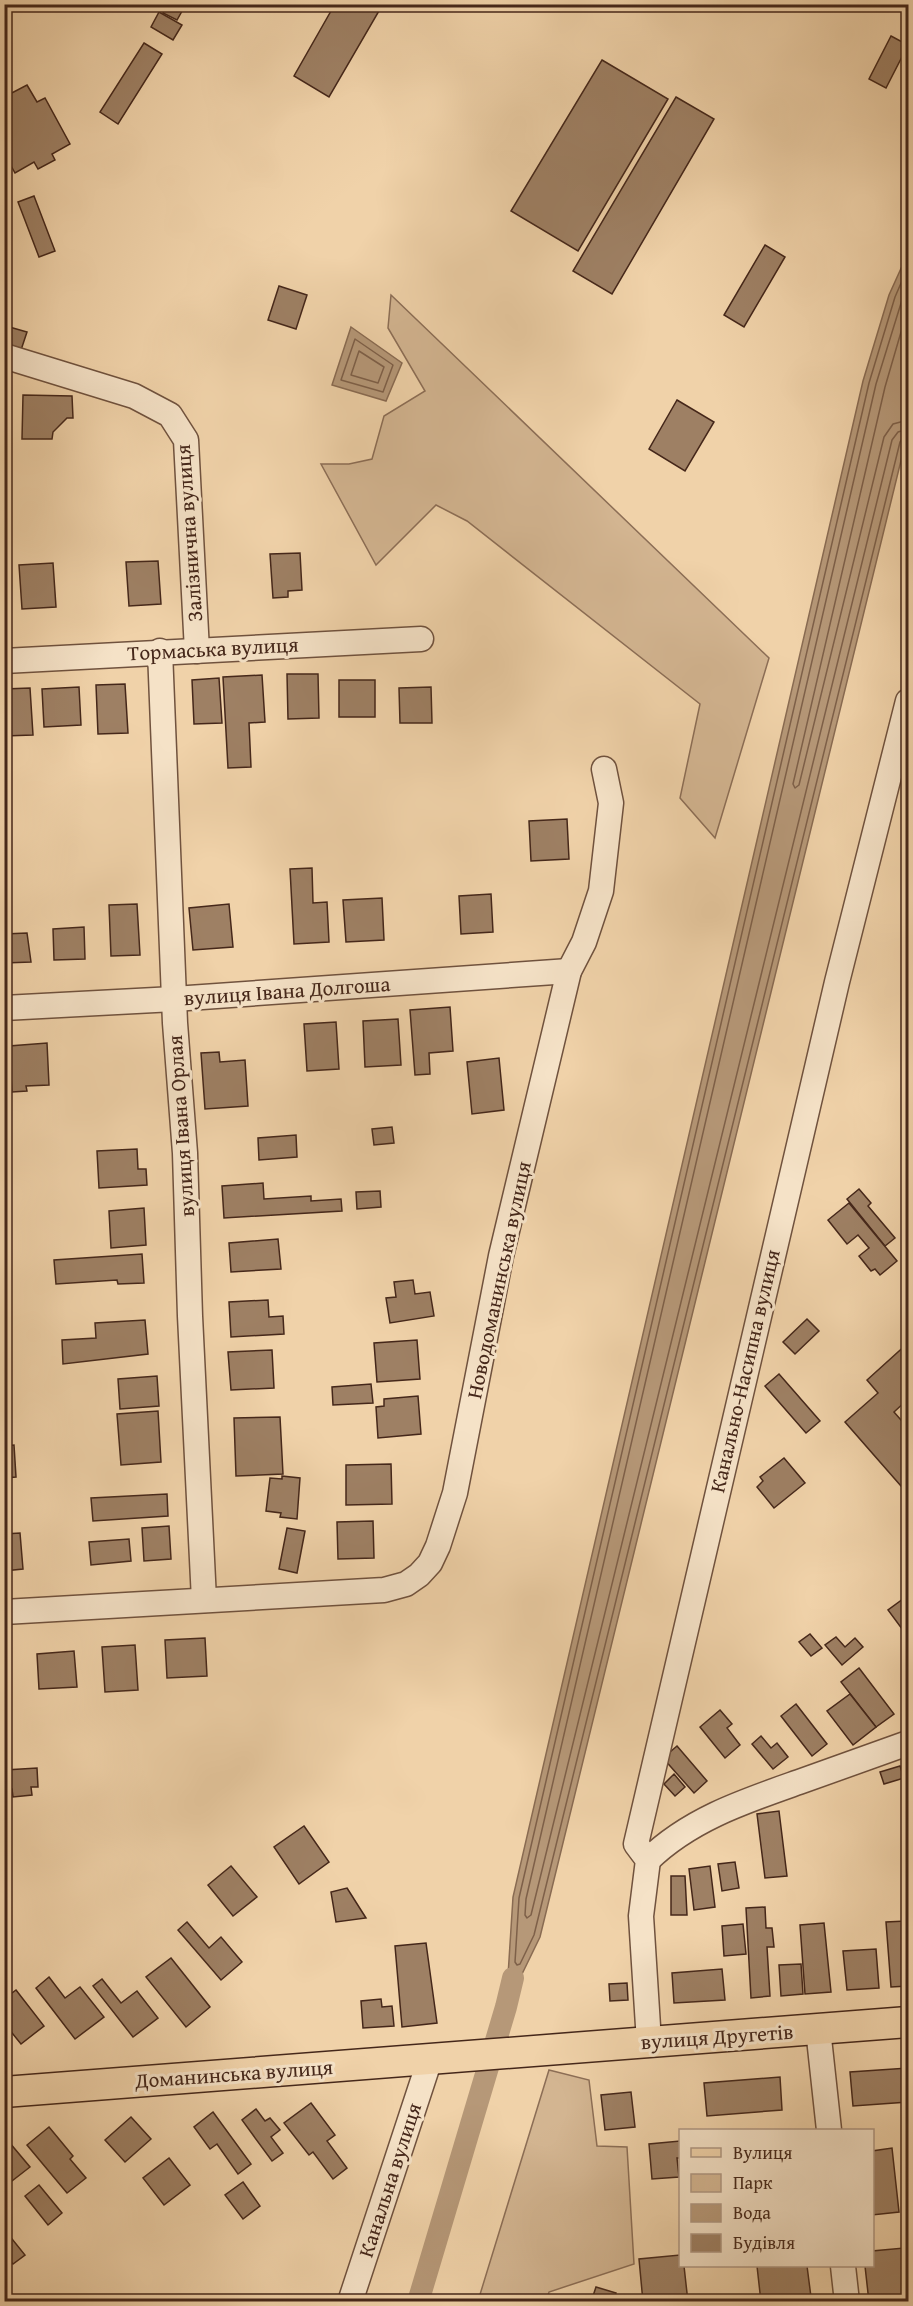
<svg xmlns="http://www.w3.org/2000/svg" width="913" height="2306" font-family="'Gentium Book Plus',serif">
<rect width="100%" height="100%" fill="#f0d2a9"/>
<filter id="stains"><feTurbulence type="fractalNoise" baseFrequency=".00333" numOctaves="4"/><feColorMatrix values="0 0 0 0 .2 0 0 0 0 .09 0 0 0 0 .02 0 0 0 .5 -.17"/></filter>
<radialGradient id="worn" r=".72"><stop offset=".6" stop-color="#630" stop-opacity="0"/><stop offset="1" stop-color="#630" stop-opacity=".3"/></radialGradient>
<g fill="#d3b591" stroke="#8c6e56" stroke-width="1.5">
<polygon points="391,295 769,658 715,838 680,798 700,704 467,521 436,505 376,565 321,464 349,464 372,459 384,416 425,391 388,328"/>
<polygon points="549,2070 589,2080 597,2146 627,2147 634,2264 549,2292 546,2301 478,2301"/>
</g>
<g fill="#b69878" stroke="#896b52" stroke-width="1.5">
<polygon points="908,253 908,432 540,1937 506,2007 513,1897 863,381 889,295"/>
<polygon points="351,327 402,363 386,401 332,385"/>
</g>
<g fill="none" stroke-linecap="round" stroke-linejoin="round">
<g stroke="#7e6049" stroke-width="1.5">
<polyline points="908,267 895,297 869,383 519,1898 515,1962 517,1965 520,1964 534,1935 900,442 903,438 908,437"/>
<polyline points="908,285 902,300 876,384 526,1899 525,1915 527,1918 531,1915 892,440 898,432 908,429"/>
<polyline points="908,308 885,387 793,784 795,788 799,785 884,437 893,424 908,420"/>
<polygon points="355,339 393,365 383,392 341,380"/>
<polygon points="359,351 384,367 378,383 351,375"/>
</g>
<polyline stroke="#b69878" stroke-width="22" points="418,2302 506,2007 513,1978"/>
</g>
<g fill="#9e8064" stroke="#45271a" stroke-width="1.5">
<polygon points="167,4 186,4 177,20 163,13"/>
<polygon points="335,4 383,4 329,97 294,76"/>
<polygon points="159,12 182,25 173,40 151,27"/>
<polygon points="891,36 908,45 886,88 869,79"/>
<polygon points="144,43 162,54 118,124 100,112"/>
<polygon points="602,60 668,99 578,251 511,211"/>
<polygon points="27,85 37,102 45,98 70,144 52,154 55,160 38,169 34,162 15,173 4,153 4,97"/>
<polygon points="676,97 714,119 612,294 573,271"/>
<polygon points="34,196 55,251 39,257 18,202"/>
<polygon points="765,245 785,257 744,327 724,315"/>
<polygon points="279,286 307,295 296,329 268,320"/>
<polygon points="6,326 27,332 21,350 4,344"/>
<polygon points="23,395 72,396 73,418 67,418 53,432 52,439 22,439"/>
<polygon points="677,400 714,422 685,471 649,449"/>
<polygon points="300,553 302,590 288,591 288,597 273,598 270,554"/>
<polygon points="158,561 161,604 129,606 126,562"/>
<polygon points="53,563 56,607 22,609 19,565"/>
<polygon points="287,674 318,674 319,718 288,719"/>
<polygon points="262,675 265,722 249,723 251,767 228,768 223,677"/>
<polygon points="219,678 222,723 194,724 192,680"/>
<rect x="339" y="680" width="36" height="37"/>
<polygon points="125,684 128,733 98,734 96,685"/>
<polygon points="79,687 81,725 44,727 42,689"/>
<polygon points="431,687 432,723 400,723 399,688"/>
<polygon points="30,688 33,735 4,736 4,689"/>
<polygon points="567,819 569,859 531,861 529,821"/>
<polygon points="312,868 313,903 327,902 329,942 294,944 290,869"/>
<polygon points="491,894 493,932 461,934 459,896"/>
<polygon points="382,898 384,940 346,942 343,900"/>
<polygon points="137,904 140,955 111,956 109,905"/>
<polygon points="229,904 233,947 193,950 189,908"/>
<polygon points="908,917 908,930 902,922"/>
<polygon points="84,927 85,959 54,960 53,929"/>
<polygon points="27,933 31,962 4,963 4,934"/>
<polygon points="450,1007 453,1051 429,1053 430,1074 415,1075 410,1010"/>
<polygon points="398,1019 401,1065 365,1067 363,1021"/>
<polygon points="336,1022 339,1069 307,1071 304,1024"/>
<polygon points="47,1043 49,1085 26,1086 27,1091 12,1092 9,1046"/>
<polygon points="219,1052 220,1062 245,1060 248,1106 205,1109 201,1053"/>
<polygon points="499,1058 504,1110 472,1114 467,1062"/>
<polygon points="392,1127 394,1143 374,1145 372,1129"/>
<polygon points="296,1135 297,1157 259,1160 258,1138"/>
<polygon points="137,1149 138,1169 146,1169 147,1185 99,1188 97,1151"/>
<polygon points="263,1183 264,1199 311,1196 311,1201 341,1199 342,1211 224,1218 222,1186"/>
<polygon points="859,1189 871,1203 868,1206 895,1238 885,1246 847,1199"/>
<polygon points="380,1191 381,1207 357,1209 356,1192"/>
<polygon points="849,1203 897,1261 880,1275 875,1269 871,1271 859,1256 869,1248 858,1235 847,1244 828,1220"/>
<polygon points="144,1208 146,1245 111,1248 109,1211"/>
<polygon points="278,1239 281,1269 231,1272 229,1243"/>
<polygon points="142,1254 144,1283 118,1284 117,1280 56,1284 54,1260"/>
<polygon points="413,1280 415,1294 430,1292 434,1316 390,1323 386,1298 396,1297 394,1282"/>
<polygon points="268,1300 269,1317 283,1316 284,1334 231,1337 229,1302"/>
<polygon points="807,1319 819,1331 795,1354 783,1342"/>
<polygon points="145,1320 148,1354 63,1364 62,1340 96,1338 95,1323"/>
<polygon points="417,1340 420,1379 377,1382 374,1343"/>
<polygon points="908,1343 908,1399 894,1412 908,1428 908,1494 845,1422 878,1393 867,1380"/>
<polygon points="272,1350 274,1388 231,1390 228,1352"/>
<polygon points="779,1374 820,1421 806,1433 765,1386"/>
<polygon points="157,1376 159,1406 120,1409 118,1379"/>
<polygon points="371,1384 373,1403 333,1405 332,1387"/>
<polygon points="418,1396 421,1434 378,1438 376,1407 384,1406 384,1399"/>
<polygon points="158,1411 161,1462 121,1465 117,1414"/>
<polygon points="280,1417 283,1474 236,1476 234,1418"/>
<polygon points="14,1445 16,1477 4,1478 4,1446"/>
<polygon points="784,1458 805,1483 774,1508 757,1487 763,1481 760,1477"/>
<polygon points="391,1464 392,1504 346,1505 346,1465"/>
<polygon points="282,1476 300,1478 297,1519 280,1517 281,1513 266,1511 270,1478 282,1479"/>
<polygon points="167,1494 168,1516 93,1521 91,1498"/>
<polygon points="373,1521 374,1558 338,1559 337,1522"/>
<polygon points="169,1526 171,1559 144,1561 142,1528"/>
<polygon points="287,1528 305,1531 297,1573 279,1569"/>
<polygon points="20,1533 23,1569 4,1571 4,1534"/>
<polygon points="129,1539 131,1561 91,1565 89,1542"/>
<polygon points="903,1599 908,1605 908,1637 888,1610"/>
<polygon points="810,1634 822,1648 811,1656 799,1642"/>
<polygon points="836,1637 845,1647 855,1638 863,1647 842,1665 825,1645"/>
<polygon points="205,1638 207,1676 167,1678 165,1640"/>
<polygon points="135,1645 138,1690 105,1692 102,1647"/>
<polygon points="74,1651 77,1687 39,1689 37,1654"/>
<polygon points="859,1668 894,1714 876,1727 841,1682"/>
<polygon points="850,1694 876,1727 853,1745 827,1711"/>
<polygon points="796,1704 827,1744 812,1756 781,1716"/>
<polygon points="720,1710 732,1724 727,1728 740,1745 725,1758 700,1727"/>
<polygon points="761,1736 771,1748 777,1743 788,1757 773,1769 752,1744"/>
<polygon points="677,1746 707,1781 694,1793 663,1758"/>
<polygon points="900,1766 904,1778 884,1784 880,1772"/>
<polygon points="37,1768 38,1787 31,1787 32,1795 13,1797 12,1789 6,1789 5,1770"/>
<polygon points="674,1774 685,1787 675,1796 664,1784"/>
<polygon points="779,1811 787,1876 765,1878 757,1814"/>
<polygon points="304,1826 329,1862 299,1884 274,1847"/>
<polygon points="735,1862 739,1888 722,1891 718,1864"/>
<polygon points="231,1866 257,1897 233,1916 208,1885"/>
<polygon points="710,1866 715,1907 694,1910 689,1869"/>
<polygon points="671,1876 685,1876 687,1915 671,1915"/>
<polygon points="347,1888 366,1918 336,1922 331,1892"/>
<polygon points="765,1907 766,1928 772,1928 774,1947 767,1947 770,1996 751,1998 746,1908"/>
<polygon points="906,1921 908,1986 891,1987 886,1922"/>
<polygon points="187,1922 209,1948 221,1937 242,1962 221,1980 178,1930"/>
<polygon points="824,1923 831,1992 805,1994 800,1925"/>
<polygon points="743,1924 746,1954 724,1956 722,1926"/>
<polygon points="426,1943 437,2023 402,2027 395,1946"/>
<polygon points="876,1949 879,1988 847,1990 843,1951"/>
<polygon points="171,1958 210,2007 186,2027 146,1977"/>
<polygon points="801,1964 803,1994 781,1996 779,1965"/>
<polygon points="722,1969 725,2000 674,2003 672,1973"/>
<polygon points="49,1977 65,1998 80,1987 104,2017 75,2039 36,1988"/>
<polygon points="102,1979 121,2003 137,1991 158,2018 133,2037 93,1986"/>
<polygon points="627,1983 628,2000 610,2001 609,1984"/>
<polygon points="16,1990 44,2026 21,2044 4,2023 4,1999"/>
<polygon points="381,1999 382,2007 392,2006 394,2026 363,2028 361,2001"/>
<polygon points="908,2068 908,2102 853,2106 850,2072"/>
<polygon points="780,2077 782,2110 707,2116 704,2083"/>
<polygon points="631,2092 635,2127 605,2130 601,2095"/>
<polygon points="311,2103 335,2135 327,2141 347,2168 333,2179 313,2152 309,2155 284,2123"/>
<polygon points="256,2109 265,2121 270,2118 280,2130 271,2137 283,2153 272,2161 242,2120"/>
<polygon points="213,2112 251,2164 238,2174 217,2144 210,2149 194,2127"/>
<polygon points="131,2117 151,2139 125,2162 105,2140"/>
<polygon points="49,2127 73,2156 70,2159 86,2178 67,2193 27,2145"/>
<polygon points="4,2136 30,2167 8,2184 4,2180"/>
<polygon points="680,2141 680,2158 677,2158 679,2177 652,2179 649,2144"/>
<polygon points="892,2148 899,2212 872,2215 872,2151"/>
<polygon points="169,2158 190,2185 164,2205 143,2178"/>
<polygon points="243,2182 260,2206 243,2219 225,2195"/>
<polygon points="39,2185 62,2213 48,2225 25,2196"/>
<polygon points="4,2229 25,2255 13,2264 4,2254"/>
<polygon points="904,2248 908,2302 869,2302 865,2266 872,2266 872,2251"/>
<polygon points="680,2255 680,2266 684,2266 688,2302 643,2302 639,2259"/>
<polygon points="757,2266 807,2266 811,2297 761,2302"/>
<polygon points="596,2287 616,2293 613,2302 591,2302"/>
</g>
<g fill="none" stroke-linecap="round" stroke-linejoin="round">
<g stroke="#70523e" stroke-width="27">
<g id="minor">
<polyline points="4,356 134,396 170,415 186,440 197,651"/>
<polyline points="160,651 175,1023 185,1153 190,1316 204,1600"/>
<polyline points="4,661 421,639"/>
<polyline points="4,1008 174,999 569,971"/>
<polyline points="4,1612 384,1590 406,1584 419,1575 430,1563 438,1546 455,1493 501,1256 569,971 584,942 601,891 611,803 604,769"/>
<path d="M648,1860C690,1819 745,1801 799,1782C836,1769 872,1756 908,1743"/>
<polyline points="818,2029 829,2130"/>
<polyline points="649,2042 641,1916 648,1860 636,1844 837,982 908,701"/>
<polyline points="843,2266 847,2302"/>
<polyline points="350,2302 430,2059"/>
</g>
</g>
<g stroke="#45271a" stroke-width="33">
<polyline id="major" points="4,2092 908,2022"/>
</g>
<use href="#minor" stroke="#f5e2c7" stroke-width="24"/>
<use href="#major" stroke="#f0d2a9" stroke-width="30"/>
</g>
<g text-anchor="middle" stroke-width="6" stroke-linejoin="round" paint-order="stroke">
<g font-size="21" fill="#45271a" stroke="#f5e2c7">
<text transform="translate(189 533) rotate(-94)" y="7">Залізнична вулиця</text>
<text transform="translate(213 649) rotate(-3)" y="7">Тормаська вулиця</text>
<text transform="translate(287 991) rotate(-4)" y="7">вулиця Івана Долгоша</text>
<text transform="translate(181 1126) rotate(-94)" y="7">вулиця Івана Орлая</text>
<text transform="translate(499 1280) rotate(-78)" y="7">Новодоманинська вулиця</text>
<text transform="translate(745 1371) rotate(-77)" y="7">Канально-Насипна вулиця</text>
<text transform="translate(717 2037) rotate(-4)" y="7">вулиця Другетів</text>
<text transform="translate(234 2074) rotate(-4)" y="7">Доманинська вулиця</text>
<text transform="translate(390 2180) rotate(-72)" y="7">Канальна вулиця</text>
</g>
</g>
<rect width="913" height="2306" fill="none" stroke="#f0d2a9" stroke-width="24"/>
<rect x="6" y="6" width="901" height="2294" fill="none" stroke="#45271a" stroke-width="3"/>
<rect x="12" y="12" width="889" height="2282" fill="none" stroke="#45271a" stroke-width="1.5"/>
<rect x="679" y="2129" width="195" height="138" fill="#f5e2c7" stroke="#af9782" stroke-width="1.5"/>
<rect x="691" y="2148" width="30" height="9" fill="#f0d2a9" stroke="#af9782" stroke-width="1.5"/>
<text x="733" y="2159" font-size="18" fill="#45271a">Вулиця</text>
<rect x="691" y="2174" width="30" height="18" fill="#d3b591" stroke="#af9782" stroke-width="1.5"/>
<text x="733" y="2189" font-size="18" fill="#45271a">Парк</text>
<rect x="691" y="2204" width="30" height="18" fill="#b69878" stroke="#af9782" stroke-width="1.5"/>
<text x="733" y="2219" font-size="18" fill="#45271a">Вода</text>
<rect x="691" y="2234" width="30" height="18" fill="#9e8064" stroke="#af9782" stroke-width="1.5"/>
<text x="733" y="2249" font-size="18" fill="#45271a">Будівля</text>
<rect width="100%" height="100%" filter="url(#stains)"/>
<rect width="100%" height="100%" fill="url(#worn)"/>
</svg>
